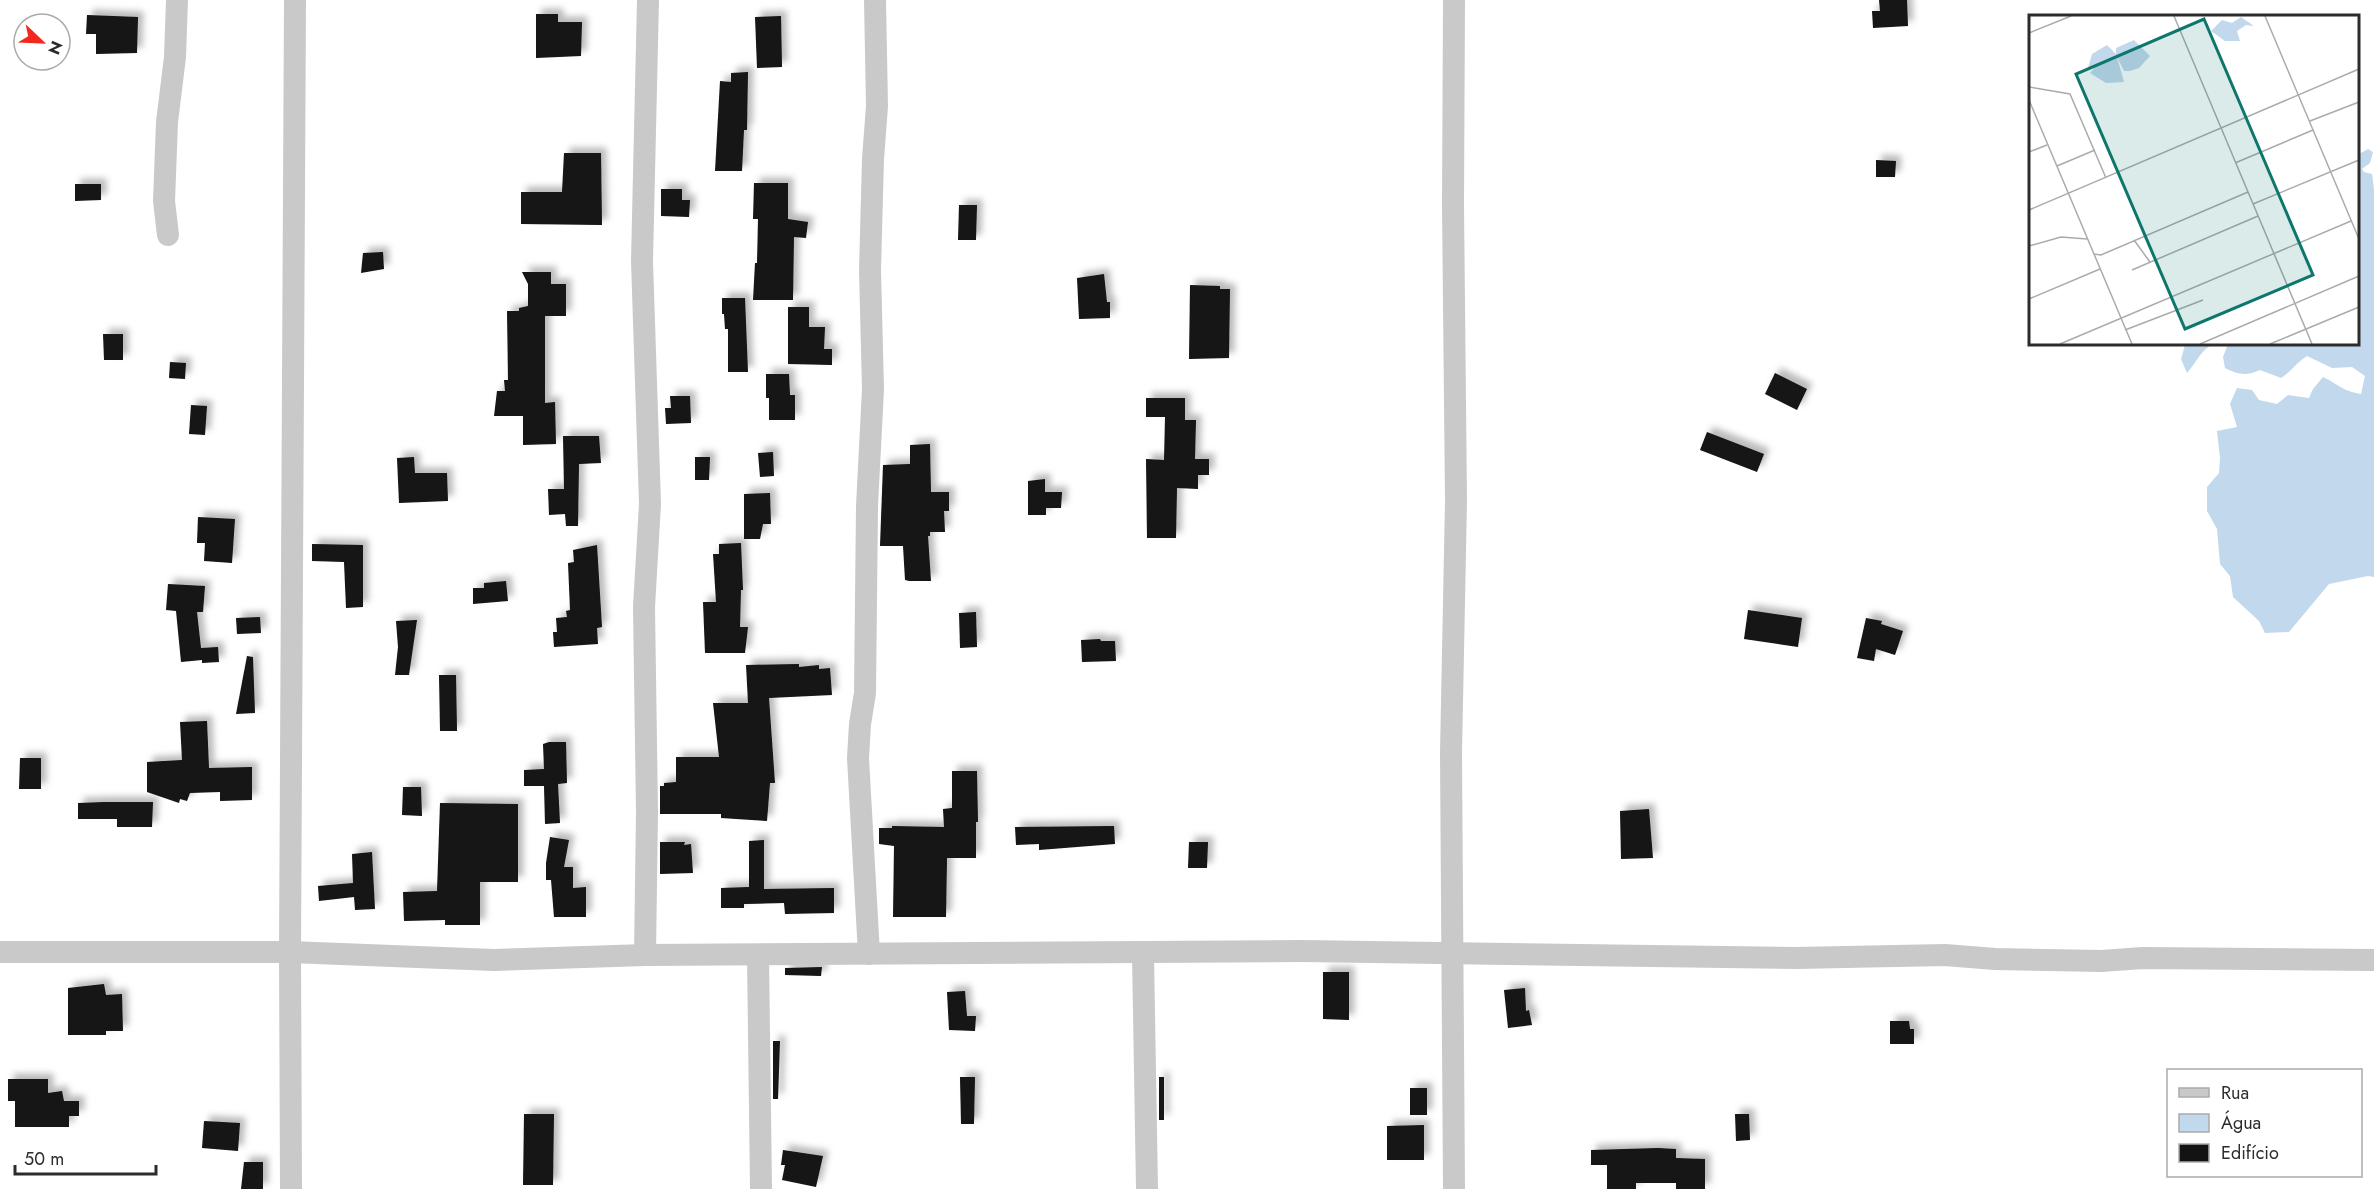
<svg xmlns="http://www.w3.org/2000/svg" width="2374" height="1189" font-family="Jost,sans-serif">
<defs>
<filter id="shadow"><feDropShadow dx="5.5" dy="-5.5" stdDeviation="3" flood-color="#0004"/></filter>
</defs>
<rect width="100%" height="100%" fill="#fff"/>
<g fill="#c2d8ed">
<path d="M2368,149L2373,152L2370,163L2362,169L2364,172L2372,174L2374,189V577L2368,576L2329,584L2289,632L2265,633L2259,621L2233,597L2230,576L2220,564L2217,529L2207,511V487L2219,473L2220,458L2217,431L2237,427L2230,404L2237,388L2252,390L2259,400L2277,404L2288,395L2309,398L2313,389L2323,377C2340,385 2340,390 2361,394L2365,376L2352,367L2332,368L2307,356C2297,362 2291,372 2281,378L2260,370C2247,376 2238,375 2225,368L2223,357L2228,344H2358V150L2361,153Z"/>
<path d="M2185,345L2214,344C2201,349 2197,362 2187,373L2181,359Z"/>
</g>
<g fill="#131313" filter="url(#shadow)">
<polygon points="1879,0 1907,0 1908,26 1873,28 1872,11 1880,11"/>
<polygon points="536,14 558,14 558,22 582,22 581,56 536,58"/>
<polygon points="87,15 138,17 137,53 96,54 96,34 86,34"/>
<polygon points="781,16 782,67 757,68 755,17"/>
<polygon points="748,72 747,130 744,130 742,171 715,171 720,81 731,82 731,73"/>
<polygon points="564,153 601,153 602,225 521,224 521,192 562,192"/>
<polygon points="1876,160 1896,161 1895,177 1876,177"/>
<polygon points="754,183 788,183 788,219 808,222 806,238 794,237 793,300 753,300 755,263 757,263 758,219 753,219"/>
<polygon points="75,184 101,184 101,200 75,201"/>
<polygon points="661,189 682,189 682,200 690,200 689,217 661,216"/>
<polygon points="959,205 977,205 976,240 958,240"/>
<polygon points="383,252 384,269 361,273 363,253"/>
<polygon points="522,272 551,272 551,284 566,284 566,316 545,316 545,403 555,402 556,444 523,445 523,416 494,416 497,391 505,391 504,380 508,380 507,311 519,311 519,308 528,306 528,284"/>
<polygon points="1104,274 1107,302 1110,302 1110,318 1079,319 1077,278"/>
<polygon points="1190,285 1220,286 1220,289 1230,289 1229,358 1189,359"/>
<polygon points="722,298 745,298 748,372 728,372 728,329 725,329 724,314 722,314"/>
<polygon points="788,307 809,307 809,327 825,327 824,349 832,349 832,365 788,364"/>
<polygon points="103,334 123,334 123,360 104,360"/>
<polygon points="170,362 186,363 185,379 169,378"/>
<polygon points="1775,373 1807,389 1797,410 1765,394"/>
<polygon points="766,374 789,374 790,395 795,395 795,420 769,420 769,398 766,398"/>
<polygon points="670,396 690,396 691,423 666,424 665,408 671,408"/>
<polygon points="1146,398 1185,398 1185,420 1196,420 1195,459 1209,459 1209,475 1198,475 1198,489 1177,488 1176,538 1147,538 1146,459 1164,460 1165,417 1146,417"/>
<polygon points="191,405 207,406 205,435 189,434"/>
<polygon points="1707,432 1764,454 1757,472 1700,450"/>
<polygon points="563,436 599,436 601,463 579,464 578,526 566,526 565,514 549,515 548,489 564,489"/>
<polygon points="930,444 931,492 949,492 949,511 944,511 945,532 930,532 930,536 928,536 931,581 909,581 905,580 903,546 880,546 883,465 910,464 910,445"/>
<polygon points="773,452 774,476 760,477 758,453"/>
<polygon points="414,457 415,473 447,473 448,501 399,503 397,458"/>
<polygon points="695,457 710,457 709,480 695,480"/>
<polygon points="1045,479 1045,492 1062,492 1061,508 1046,508 1046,515 1028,515 1028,481"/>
<polygon points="770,493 771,524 763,524 760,539 744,539 744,494"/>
<polygon points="198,517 235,519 232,563 204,561 205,543 197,543"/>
<polygon points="741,543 743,590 741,590 740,627 748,627 745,653 705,653 703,602 716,602 713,554 719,554 719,544"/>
<polygon points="312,544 363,545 363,607 346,608 344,562 312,561"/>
<polygon points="597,545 602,627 597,628 598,644 554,647 553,632 557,632 556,618 567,617 566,611 570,610 568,563 574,562 573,550"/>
<polygon points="506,581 508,601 473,604 473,588 484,588 484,583"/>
<polygon points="168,584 205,586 203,612 197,612 201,648 218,647 219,662 202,663 202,660 181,662 176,611 166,610"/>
<polygon points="1748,610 1802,618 1798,647 1744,639"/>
<polygon points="976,612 977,647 960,648 959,613"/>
<polygon points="260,617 261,633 237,634 236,618"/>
<polygon points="1866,618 1882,621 1881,624 1903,631 1895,655 1876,649 1874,661 1857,658"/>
<polygon points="417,620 409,675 395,675 398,647 396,621"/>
<polygon points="1100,639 1101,641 1115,641 1116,661 1082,662 1081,640"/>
<polygon points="247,656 253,657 255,713 236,714"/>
<polygon points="799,664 799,667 819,665 819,669 830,668 832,695 769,698 775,783 770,783 767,821 721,818 721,814 660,814 660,786 664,786 664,783 676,782 676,757 719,757 713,703 748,703 746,665"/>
<polygon points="439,675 456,675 457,731 440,731"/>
<polygon points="207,721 209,768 252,767 252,800 220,801 220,792 190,793 187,801 180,799 179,803 147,792 147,762 182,760 180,722"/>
<polygon points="549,742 566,742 567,783 558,784 560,823 545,824 544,786 524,786 524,770 544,769 543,744"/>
<polygon points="20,758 41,758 41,789 19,789"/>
<polygon points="952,771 977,771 978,822 976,822 976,858 947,858 946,917 893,917 894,846 879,844 879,828 892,828 892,826 944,827 943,809 952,808"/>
<polygon points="403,787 421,787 422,816 402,815"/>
<polygon points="105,802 153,802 152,827 117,827 117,819 78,819 78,803"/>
<polygon points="440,803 518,804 518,882 480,882 480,925 445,925 445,920 404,921 403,892 437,891"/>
<polygon points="1649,809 1653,858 1621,859 1620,811"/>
<polygon points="1114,826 1115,844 1039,850 1039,844 1016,845 1015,827"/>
<polygon points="550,837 569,840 564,867 573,867 573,888 586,887 586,917 554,917 551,880 546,880 546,863"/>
<polygon points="764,840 764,889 834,888 834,913 785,914 784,903 744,904 744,908 721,908 721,888 749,887 749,841"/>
<polygon points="660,842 685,842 684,845 691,844 693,873 660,874"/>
<polygon points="1189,842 1208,842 1207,868 1188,868"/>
<polygon points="372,852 375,909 355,910 354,897 319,901 318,886 353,883 352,854"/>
<polygon points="822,967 821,976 785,975 785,968"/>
<polygon points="1323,972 1349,972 1349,1020 1323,1019"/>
<polygon points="104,984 106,995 122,994 123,1031 106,1031 106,1035 68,1035 68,988"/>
<polygon points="1525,988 1526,1011 1529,1010 1532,1025 1508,1028 1504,990"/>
<polygon points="965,991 967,1016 976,1016 975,1031 949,1030 947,992"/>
<polygon points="1890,1021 1909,1021 1910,1029 1914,1029 1914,1044 1890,1044"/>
<polygon points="773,1041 780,1041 778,1099 773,1099"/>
<polygon points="960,1077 975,1077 974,1124 961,1124"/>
<rect x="1159" y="1077" width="5" height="43"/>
<polygon points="8,1079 48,1079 48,1093 62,1091 64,1101 79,1101 79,1116 69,1116 69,1127 15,1127 15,1101 8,1101"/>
<rect x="1410" y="1088" width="17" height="27"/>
<polygon points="524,1114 554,1114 553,1185 523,1185"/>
<polygon points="1735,1114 1749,1114 1750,1140 1736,1141"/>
<polygon points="204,1121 240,1123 238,1151 202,1148"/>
<polygon points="1424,1125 1424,1160 1387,1160 1387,1126"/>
<polygon points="1658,1148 1676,1149 1676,1158 1705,1159 1705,1189 1676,1189 1676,1183 1636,1183 1636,1189 1607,1189 1607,1165 1591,1165 1591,1150"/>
<polygon points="783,1150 823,1156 816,1187 782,1180 785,1165 781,1165"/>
<polygon points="244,1162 263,1162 263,1189 241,1189"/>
</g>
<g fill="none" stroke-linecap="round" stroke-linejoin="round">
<g stroke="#c9c9c9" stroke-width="22">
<polyline points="1454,0 1453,205 1456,501 1451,753 1454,1189"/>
<polyline points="168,235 164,201 167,122 175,57 177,0"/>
<polyline points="0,952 290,952 494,960 645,955 1302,951 1796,958 1945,955 1995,959 2101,961 2143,958 2374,960"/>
<polyline points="869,954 858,758 860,724 865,693 867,506 873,389 870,270 873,159 877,106 875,0"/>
<polyline points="1143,954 1147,1189"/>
<polyline points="645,955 647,812 644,607 650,504 642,261 648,0"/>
<polyline points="758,955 761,1189"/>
<polyline points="291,1189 290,952 295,0"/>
</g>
</g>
<g transform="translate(2029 15)">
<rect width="330" height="330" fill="#fff"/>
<path d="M212,2L225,11L217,10L208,16L211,26H196L182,16L193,5L203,8ZM105,25L121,41L110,53L101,56H95L88,42L95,67L77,68L61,58L68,50L59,53L63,39L78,30L87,39V33Z" fill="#c2d8ed"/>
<path fill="none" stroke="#ababab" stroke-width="1.5" d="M145,1L283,329M236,1L330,224M0,18L42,1M0,72L41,79L77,163M0,85L103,329M281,106L330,87M0,137L18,130M206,148L284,115M28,151L66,135M224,189L330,145M0,195L330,54M105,225L121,247M0,231L32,222L58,224M65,239L72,240L219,177M103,255L229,201M0,284L71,254M96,315L174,285M31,329L322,206M171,329L330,261M241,329L330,292"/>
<path fill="#0f766e" fill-opacity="0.15" stroke="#0f766e" stroke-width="3" d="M175,4L284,260L156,314L47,59Z"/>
<rect width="330" height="330" fill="none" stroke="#2c2c2c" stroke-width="3"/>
</g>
<rect x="2167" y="1069" width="195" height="108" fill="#ffffff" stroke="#ababab" stroke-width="1.5"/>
<rect x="2179" y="1088" width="30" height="9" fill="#c9c9c9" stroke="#ababab" stroke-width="1.5"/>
<text x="2221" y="1099" font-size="18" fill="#2c2c2c">Rua</text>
<rect x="2179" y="1114" width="30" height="18" fill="#c2d8ed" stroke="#ababab" stroke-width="1.5"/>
<text x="2221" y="1129" font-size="18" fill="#2c2c2c">Água</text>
<rect x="2179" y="1144" width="30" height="18" fill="#131313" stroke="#ababab" stroke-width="1.5"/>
<text x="2221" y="1159" font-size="18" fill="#2c2c2c">Edifício</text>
<g transform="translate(42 42) rotate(113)"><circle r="28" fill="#ffffff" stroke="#ababab" stroke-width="1.5"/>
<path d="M0-4.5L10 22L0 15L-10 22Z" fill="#f2281f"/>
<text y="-9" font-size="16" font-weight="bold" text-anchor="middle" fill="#2c2c2c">N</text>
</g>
<path d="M15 1165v9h141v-9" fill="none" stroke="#2c2c2c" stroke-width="3"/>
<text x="24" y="1165" font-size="18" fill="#2c2c2c" stroke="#ffffff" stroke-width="4.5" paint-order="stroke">50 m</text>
</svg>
